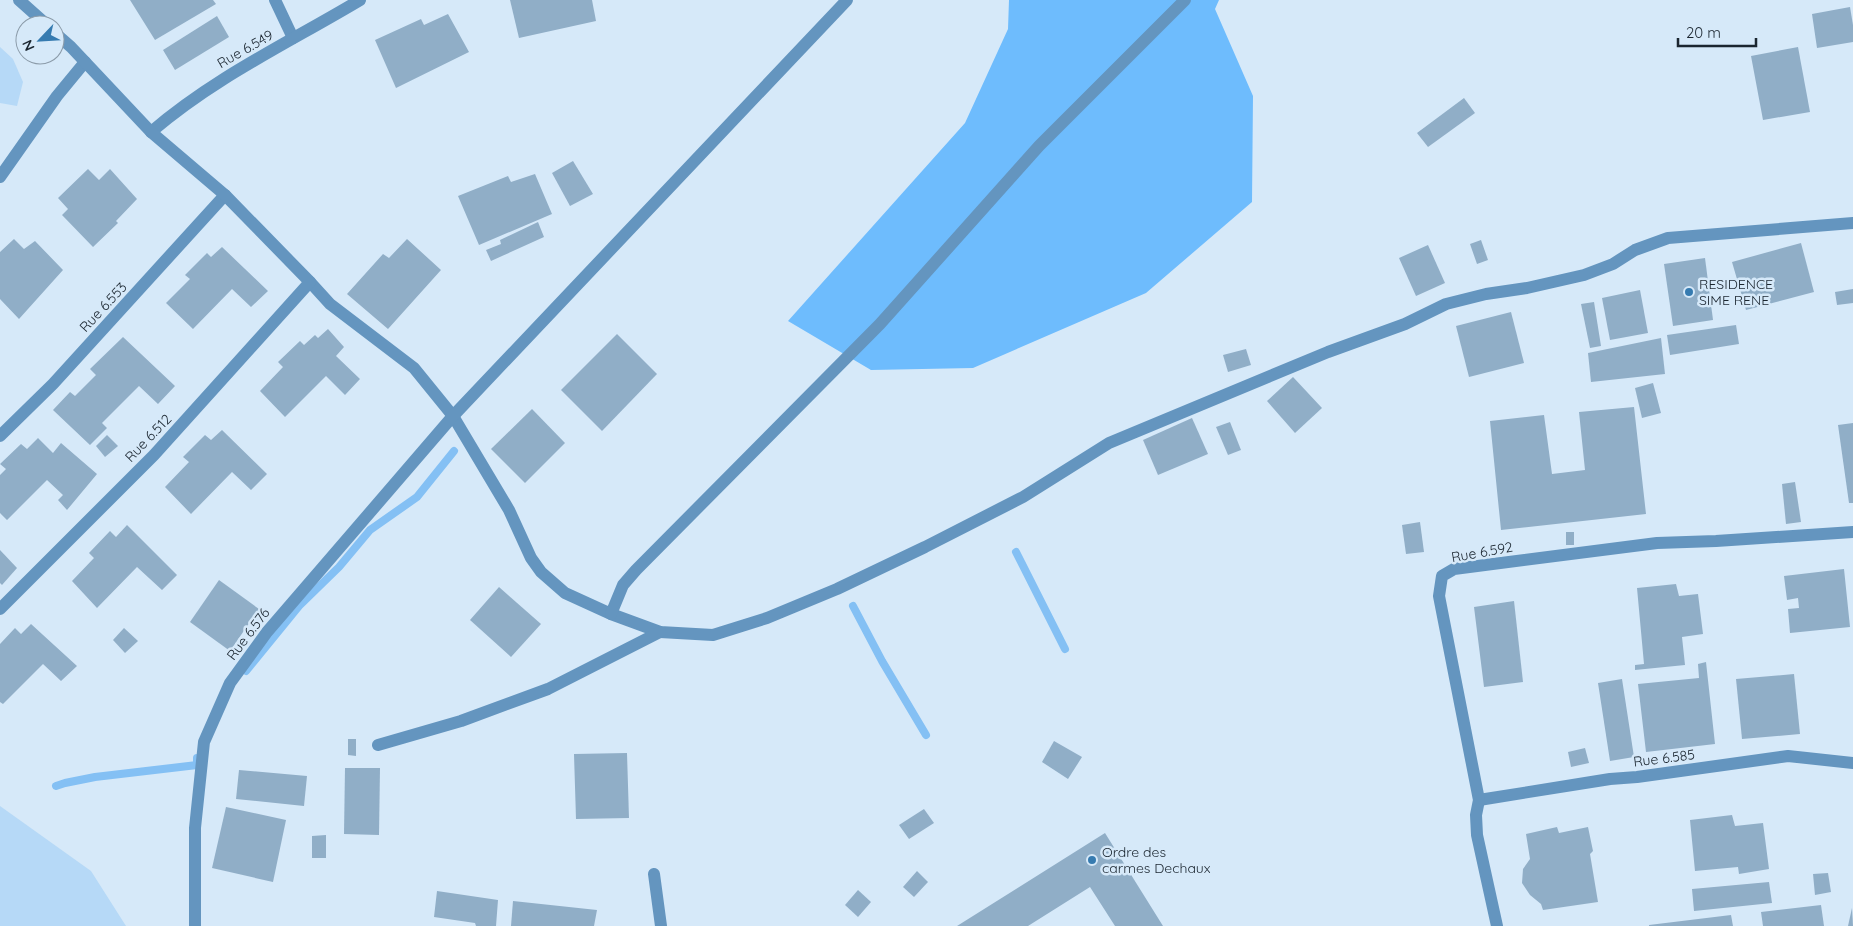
<svg xmlns="http://www.w3.org/2000/svg" width="1853" height="926" font-family="Quicksand,sans-serif">
<rect width="100%" height="100%" fill="#d6e9f9"/>
<g fill="#b6d9f7">
<polygon points="0,47 13,59 23,82 17,106 0,103"/>
<polygon points="0,806 91,871 126,926 0,926"/>
</g>
<polygon fill="#6ebcfd" points="1009,0 1219,0 1215,9 1253,96 1252,202 1146,293 973,368 871,370 788,321 965,123 1008,29"/>
<g fill="none" stroke-linecap="round" stroke-linejoin="round">
<g stroke="#84c0f4" stroke-width="8">
<polyline points="1016,552 1065,649"/>
<polyline points="853,606 882,661 926,735"/>
<polyline points="246,671 299,606 339,567 370,530 417,497 454,451"/>
<polyline points="56,786 65,783 95,777 197,765 197,758"/>
</g>
</g>
<g fill="#90aec7">
<polygon points="130,0 213,0 216,4 155,40"/>
<polygon points="510,0 592,0 596,21 519,38"/>
<polygon points="1850,7 1853,25 1853,42 1817,48 1812,14"/>
<polygon points="448,14 469,52 396,88 375,40 421,19 424,25"/>
<polygon points="217,16 229,37 175,70 163,50"/>
<polygon points="1798,47 1810,112 1763,120 1751,56"/>
<polygon points="1464,98 1475,113 1428,147 1417,133"/>
<polygon points="573,161 593,194 570,206 552,173"/>
<polygon points="88,169 99,180 110,169 137,199 116,221 118,223 93,247 62,215 68,209 58,198"/>
<polygon points="535,174 552,214 479,245 458,196 508,176 511,182"/>
<polygon points="538,222 544,237 491,261 486,250 501,244 500,240"/>
<polygon points="14,239 24,249 35,241 63,270 19,319 0,299 0,252"/>
<polygon points="407,239 441,270 388,329 347,294 383,254 389,258"/>
<polygon points="1481,240 1488,260 1477,264 1470,244"/>
<polygon points="1801,243 1814,292 1746,310 1732,262"/>
<polygon points="1428,245 1445,283 1416,296 1399,258"/>
<polygon points="222,247 268,291 251,307 232,289 193,329 166,303 190,279 185,275 207,253 211,257"/>
<polygon points="1705,258 1713,320 1673,326 1664,264"/>
<polygon points="1853,289 1853,303 1837,305 1835,292"/>
<polygon points="1640,290 1648,333 1610,340 1602,298"/>
<polygon points="1594,302 1601,346 1590,348 1581,304"/>
<polygon points="1511,312 1524,363 1469,377 1456,326"/>
<polygon points="1736,325 1739,344 1670,355 1667,335"/>
<polygon points="328,329 344,347 336,356 360,379 345,395 326,376 285,417 260,391 283,367 278,362 300,341 304,345 315,335 318,338"/>
<polygon points="617,334 657,374 602,431 561,390"/>
<polygon points="123,337 175,386 158,404 139,386 102,423 107,428 90,445 53,410 70,392 75,396 96,375 90,369"/>
<polygon points="1661,338 1665,374 1591,382 1588,353"/>
<polygon points="1246,349 1251,365 1228,372 1223,355"/>
<polygon points="1293,377 1322,408 1295,433 1267,401"/>
<polygon points="1653,383 1661,413 1642,418 1635,388"/>
<polygon points="1634,407 1646,514 1501,530 1490,421 1544,415 1552,474 1585,470 1579,412"/>
<polygon points="532,409 565,443 525,483 491,449"/>
<polygon points="1192,418 1208,454 1158,475 1143,440"/>
<polygon points="1230,422 1241,450 1228,455 1216,427"/>
<polygon points="1853,423 1853,503 1849,503 1838,425"/>
<polygon points="222,430 267,474 251,490 232,472 191,514 165,487 189,462 183,457 205,435 211,440"/>
<polygon points="107,435 118,446 105,457 96,446"/>
<polygon points="38,438 53,453 61,443 97,474 67,510 58,500 63,495 47,480 7,520 0,513 0,475 6,469 0,464 21,444 27,449"/>
<polygon points="1795,482 1801,522 1786,524 1782,484"/>
<polygon points="1420,522 1424,552 1406,554 1402,525"/>
<polygon points="127,525 177,575 162,590 137,567 97,608 72,581 94,558 89,553 110,531 116,537"/>
<rect x="1566" y="532" width="8" height="13"/>
<polygon points="0,550 17,568 2,585 0,583"/>
<polygon points="1844,569 1850,627 1790,633 1788,609 1799,608 1798,598 1787,600 1784,576"/>
<polygon points="219,580 259,609 230,651 190,622"/>
<polygon points="1676,584 1679,596 1698,594 1703,634 1682,637 1685,665 1635,670 1635,665 1644,664 1637,588"/>
<polygon points="499,587 541,624 511,657 470,620"/>
<polygon points="1514,601 1523,682 1484,687 1474,607"/>
<polygon points="31,624 77,666 61,681 43,664 3,704 0,702 0,644 15,628 21,634"/>
<polygon points="124,628 138,641 125,653 113,640"/>
<polygon points="1706,662 1715,744 1646,752 1638,684 1699,678 1698,664"/>
<polygon points="1794,674 1800,734 1742,739 1736,679"/>
<polygon points="1622,679 1634,757 1610,761 1598,683"/>
<polygon points="348,739 356,739 356,756 348,755"/>
<polygon points="1054,741 1082,757 1068,779 1042,762"/>
<polygon points="1585,748 1589,763 1571,767 1568,752"/>
<polygon points="627,753 629,818 576,819 574,754"/>
<polygon points="345,768 380,768 379,835 344,834"/>
<polygon points="239,770 307,776 304,806 236,799"/>
<polygon points="226,807 286,820 273,882 212,868"/>
<polygon points="924,809 934,823 909,839 899,825"/>
<polygon points="1732,815 1735,826 1763,823 1769,869 1739,874 1738,867 1695,871 1690,820"/>
<polygon points="1557,827 1559,833 1588,827 1593,851 1590,854 1598,902 1543,910 1541,904 1530,895 1522,883 1523,869 1530,859 1526,834"/>
<polygon points="1105,833 1163,926 1115,926 1090,887 1028,926 957,926"/>
<polygon points="326,835 326,858 312,858 312,836"/>
<polygon points="917,871 928,882 914,897 903,887"/>
<polygon points="1828,873 1831,892 1815,895 1813,874"/>
<polygon points="1769,882 1772,903 1694,911 1692,889"/>
<polygon points="858,890 871,902 858,917 845,905"/>
<polygon points="437,891 498,900 496,926 476,926 475,923 434,917"/>
<polygon points="513,901 597,910 594,926 511,926"/>
<polygon points="1821,905 1824,926 1763,926 1761,912"/>
<polygon points="1852,908 1853,926 1848,926"/>
<polygon points="1731,915 1733,926 1649,926 1649,925"/>
</g>
<g fill="none" stroke-linecap="round" stroke-linejoin="round">
<g stroke="#6495bf" stroke-width="12">
<polyline points="19,0 47,25"/>
<polyline points="275,0 293,38"/>
<path d="M151,132C215,77 288,43 360,0"/>
<polyline points="0,177 57,96 85,62"/>
<polyline points="310,282 330,304 414,368 453,416 509,510 531,558 541,572 565,593 611,614 660,632 713,635 767,618 837,589 925,547 1023,497 1109,443 1328,352 1405,324 1446,304 1486,294 1527,288 1584,275 1613,264 1635,250 1668,238 1853,223"/>
<polyline points="0,436 53,384 225,195"/>
<polyline points="0,609 154,455 310,282 225,195 151,132 71,47 55,33"/>
<polyline points="611,614 623,585 636,570 880,324 1039,146 1185,0"/>
<polyline points="378,745 461,721 548,689 660,632"/>
<polyline points="1479,800 1610,779 1637,777 1788,756 1853,763"/>
<polyline points="654,874 661,926"/>
<polyline points="195,926 195,828 204,742 230,683 267,632 453,416 847,0"/>
<polyline points="1497,926 1477,835 1476,815 1479,800 1439,596 1442,576 1454,569 1657,543 1716,541 1853,532"/>
</g>
</g>
<g fill="#367bb0" stroke="#d6e9f9" stroke-width="2">
<circle cx="1689" cy="292" r="5"/>
<circle cx="1092" cy="860" r="5"/>
</g>
<g text-anchor="middle" stroke-width="5" stroke-linejoin="round" paint-order="stroke">
<g font-size="14" fill="#1b2630" stroke="#d6e9f9">
<text transform="translate(245 49) rotate(-30)" y="5">Rue 6.549</text>
<text transform="translate(103 307) rotate(-47)" y="5">Rue 6.553</text>
<text transform="translate(148 438) rotate(-46)" y="5">Rue 6.512</text>
<text transform="translate(1482 552) rotate(-10)" y="5">Rue 6.592</text>
<text transform="translate(248 634) rotate(-53)" y="5">Rue 6.576</text>
<text transform="translate(1664 758) rotate(-7)" y="5">Rue 6.585</text>
</g>
<g font-size="14" fill="#1b2630" stroke="#d6e9f9" text-anchor="start">
<text x="1699" y="289">RESIDENCE<tspan x="1699" dy="16">SIME RENE</tspan></text>
<text x="1102" y="857">Ordre des<tspan x="1102" dy="16">carmes Dechaux</tspan></text>
</g>
</g>
<g transform="translate(40 40) rotate(245)"><circle r="24" fill="#d6e9f9" stroke="#8b9ba9"/>
<path d="M0-4L9 19L0 12L-9 19Z" fill="#367bb0"/>
<text y="-8" font-size="14" font-weight="bold" text-anchor="middle" fill="#1b2630">N</text>
</g>
<path d="M1678 38v8h78v-8" fill="none" stroke="#1b2630" stroke-width="2.5"/>
<text x="1686" y="38" font-size="15" fill="#1b2630" stroke="#d6e9f9" stroke-width="4" paint-order="stroke">20 m</text>
</svg>
